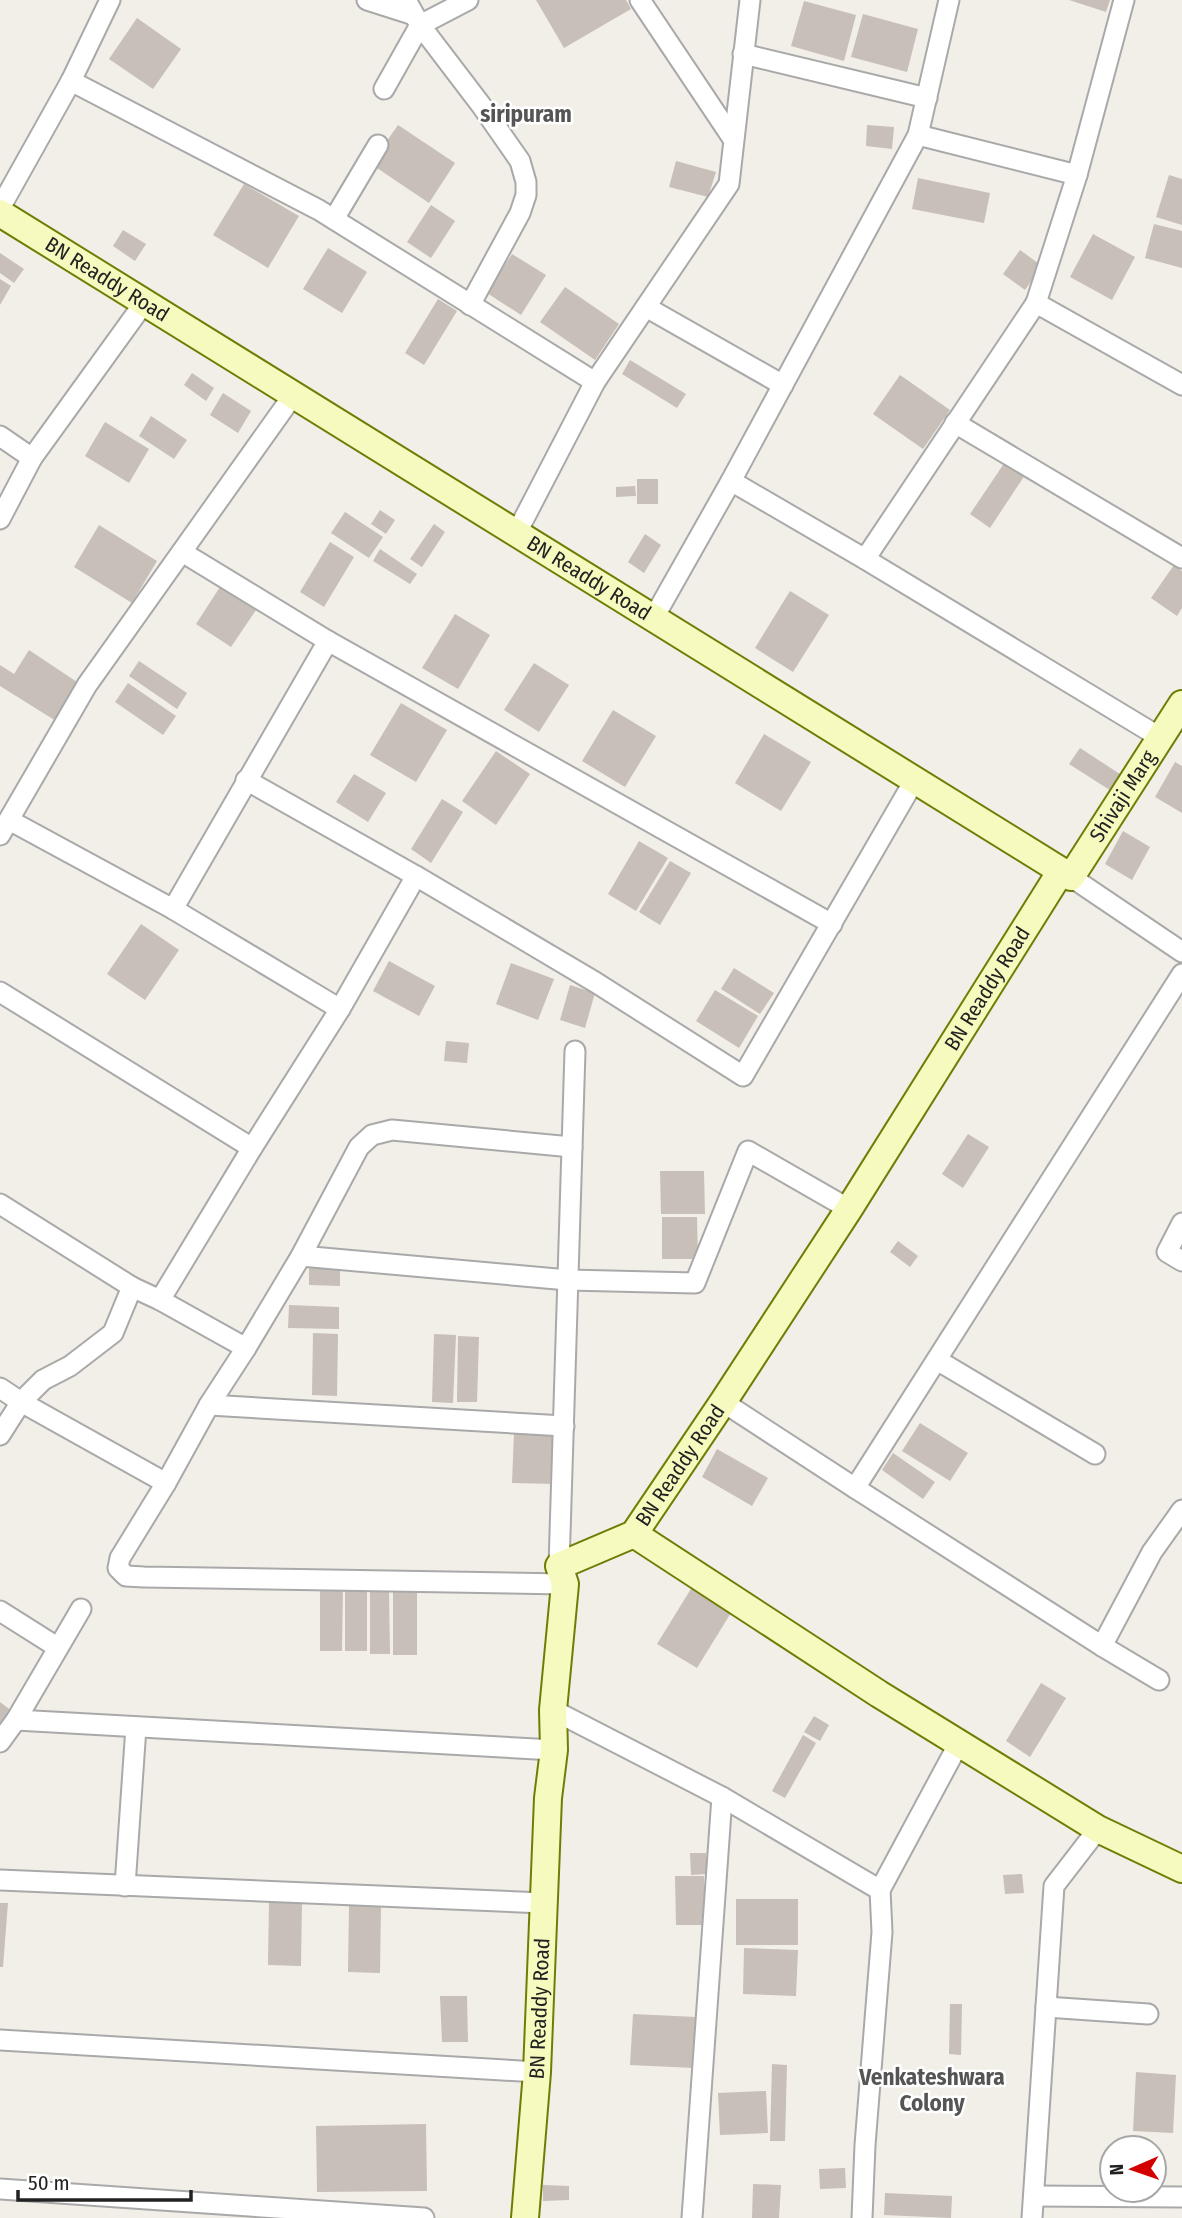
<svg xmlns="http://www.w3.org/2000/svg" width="1182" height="2218" font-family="'Fira Sans Condensed',sans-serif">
<rect width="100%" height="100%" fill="#f2efe9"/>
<g fill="#c7bfb8">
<polygon points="536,0 626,0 631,9 564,48"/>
<polygon points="1069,0 1110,0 1106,12"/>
<polygon points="804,1 856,15 844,61 791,46"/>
<polygon points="863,14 918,29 907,72 851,57"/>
<polygon points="137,18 181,49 153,89 109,59"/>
<polygon points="398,125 455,163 429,203 371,164"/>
<polygon points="867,125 894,127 892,149 866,146"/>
<polygon points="676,161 716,172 708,197 669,187"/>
<polygon points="1169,175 1182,179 1182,225 1156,217"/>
<polygon points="918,178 990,193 984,223 912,209"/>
<polygon points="244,184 299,216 268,268 213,235"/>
<polygon points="431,205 455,221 431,258 407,242"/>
<polygon points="1154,224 1182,231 1182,268 1145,258"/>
<polygon points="123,230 146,244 135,261 113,246"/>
<polygon points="1093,234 1135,257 1112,300 1070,277"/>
<polygon points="328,248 367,272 342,313 303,289"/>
<polygon points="1020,250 1042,266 1025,290 1003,274"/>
<polygon points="0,253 24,269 14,283 0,273"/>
<polygon points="512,254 546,275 521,315 487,293"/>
<polygon points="0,279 11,286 0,305"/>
<polygon points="565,287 619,324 595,360 540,322"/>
<polygon points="438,299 457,311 424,365 405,353"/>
<polygon points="630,360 686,394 677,408 622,374"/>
<polygon points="192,373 214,388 206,401 184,385"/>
<polygon points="900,375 950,410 923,449 873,414"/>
<polygon points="223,393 251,411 238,433 210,415"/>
<polygon points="151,416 187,440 174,459 139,436"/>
<polygon points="105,422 149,449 129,483 85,456"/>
<polygon points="1005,462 1025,475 990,528 970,514"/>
<rect x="637" y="479" width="21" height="25"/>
<polygon points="635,486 636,496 616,497 616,487"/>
<polygon points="380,510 395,520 386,534 371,524"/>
<polygon points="345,512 383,537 369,558 331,533"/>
<polygon points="434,524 445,532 422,567 410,559"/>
<polygon points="99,525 157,561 132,603 74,567"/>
<polygon points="645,534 661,545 644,573 628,562"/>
<polygon points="330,542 354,557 324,607 300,592"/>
<polygon points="380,549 417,574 410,584 373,561"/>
<polygon points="1174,565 1182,571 1182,608 1177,616 1151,598"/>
<polygon points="220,587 256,610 231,647 196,624"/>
<polygon points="790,591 829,615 793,672 755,648"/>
<polygon points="455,614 490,635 458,689 422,668"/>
<polygon points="29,650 80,684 56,721 0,686 0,665 14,674"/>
<polygon points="139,661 187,693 177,709 129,676"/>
<polygon points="534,663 569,685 539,732 504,710"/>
<polygon points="128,683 176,716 163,735 115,702"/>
<polygon points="401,703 447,730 416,782 370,755"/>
<polygon points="613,710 656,736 625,787 582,761"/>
<polygon points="764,734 811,762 781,811 735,783"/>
<polygon points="1080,748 1126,778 1116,794 1069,764"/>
<polygon points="496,751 530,774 496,825 462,801"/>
<polygon points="1175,762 1182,766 1182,813 1155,797"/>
<polygon points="354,774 386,793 368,822 336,802"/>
<polygon points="442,799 463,812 431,863 411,849"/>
<polygon points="1123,831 1150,847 1132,880 1105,864"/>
<polygon points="639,841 668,858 636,911 608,894"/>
<polygon points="670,861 691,873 660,925 639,912"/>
<polygon points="141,924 179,950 145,1000 107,974"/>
<polygon points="389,961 435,986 419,1016 373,991"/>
<polygon points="511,963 554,979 538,1020 496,1004"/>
<polygon points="734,968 774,993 760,1014 721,989"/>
<polygon points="570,985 595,993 585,1028 560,1020"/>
<polygon points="715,990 758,1016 739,1048 696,1021"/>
<polygon points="446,1041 469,1043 467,1063 444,1061"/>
<polygon points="968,1134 989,1147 963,1188 942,1174"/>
<polygon points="660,1171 704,1171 705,1214 661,1214"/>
<polygon points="662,1217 697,1217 698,1259 662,1259"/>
<polygon points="898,1241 918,1256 910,1267 890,1252"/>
<polygon points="309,1264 340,1265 340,1286 309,1285"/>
<polygon points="289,1305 339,1307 339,1329 288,1328"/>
<polygon points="313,1333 338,1334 337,1396 312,1395"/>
<polygon points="434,1334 456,1335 453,1403 432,1402"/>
<polygon points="458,1336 479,1337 477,1402 457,1402"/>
<polygon points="920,1423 968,1453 950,1481 902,1451"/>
<polygon points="514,1432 558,1434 557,1484 512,1483"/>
<polygon points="717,1449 768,1478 752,1506 702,1477"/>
<polygon points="893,1453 935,1482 923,1499 882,1470"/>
<polygon points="697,1579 737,1603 697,1668 657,1644"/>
<polygon points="370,1588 389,1589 390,1654 370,1654"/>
<polygon points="393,1588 417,1589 417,1655 393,1655"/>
<polygon points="320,1589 343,1589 342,1651 320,1651"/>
<rect x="345" y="1591" width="22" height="60"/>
<polygon points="1041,1683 1066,1698 1030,1757 1006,1741"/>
<polygon points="0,1702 13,1712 0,1728"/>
<polygon points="814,1716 829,1725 820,1741 804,1732"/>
<polygon points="803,1735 816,1743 785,1798 772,1791"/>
<polygon points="690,1853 706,1853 707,1874 691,1875"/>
<polygon points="1022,1874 1024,1893 1005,1894 1003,1875"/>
<polygon points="675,1876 704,1876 704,1925 676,1925"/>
<rect x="736" y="1899" width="62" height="46"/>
<polygon points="269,1900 302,1900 301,1966 268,1965"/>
<polygon points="0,1903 8,1903 3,1967 0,1967"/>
<polygon points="349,1904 381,1905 380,1973 348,1972"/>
<polygon points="744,1948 798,1950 796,1996 743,1994"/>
<polygon points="440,1996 467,1996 468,2042 442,2042"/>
<polygon points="950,2004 962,2004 961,2055 949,2054"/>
<polygon points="633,2014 696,2017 694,2068 630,2065"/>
<polygon points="772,2064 787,2065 785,2141 770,2141"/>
<polygon points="1136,2072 1176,2075 1173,2133 1133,2131"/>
<polygon points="766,2091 768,2133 720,2135 718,2093"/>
<polygon points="426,2124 427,2191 317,2192 316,2126"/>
<polygon points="845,2168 846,2188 820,2189 819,2169"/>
<polygon points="753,2184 781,2185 779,2218 752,2218"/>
<polygon points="543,2185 569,2186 569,2200 543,2201"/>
<polygon points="885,2193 952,2196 951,2218 884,2215"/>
</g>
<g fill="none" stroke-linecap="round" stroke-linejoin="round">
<g stroke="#a9a9a9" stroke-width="23">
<g id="street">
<polyline points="367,0 414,15"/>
<polyline points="406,0 420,25 481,105 520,161 526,182 526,195 520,213 470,305"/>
<polyline points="640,0 733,139"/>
<polyline points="743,54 927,98"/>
<polyline points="71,81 319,210 595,382"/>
<polyline points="384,89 420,25 468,0"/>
<polyline points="918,135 1077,175"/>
<polyline points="0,208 71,81 110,0"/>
<polyline points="334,219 378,145"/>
<polyline points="1036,303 1182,385"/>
<polyline points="646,307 783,385"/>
<polyline points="955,423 1182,558"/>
<polyline points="0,436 32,458"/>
<polyline points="731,481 865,559 1161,738"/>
<polyline points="0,519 32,458 144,303"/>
<polyline points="516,534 595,382 729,184 750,0"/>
<polyline points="182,552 328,641 832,924"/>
<polyline points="865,559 1036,303 1077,175 1124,0"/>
<polyline points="653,619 731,481 918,135 949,0"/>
<polyline points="246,780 416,876 340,1009"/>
<polyline points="9,820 173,909 340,1009 252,1148 160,1300"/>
<polyline points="0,835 87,685 294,394"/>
<polyline points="416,876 595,982 743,1076 914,781"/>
<polyline points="1071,877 1182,952"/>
<polyline points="173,909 328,641"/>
<polyline points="0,992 252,1148"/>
<polyline points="0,1204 132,1287 160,1300 246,1348"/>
<polyline points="1182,1223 1167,1252 1182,1261"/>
<polyline points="301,1256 568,1280 695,1283 748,1151 849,1209"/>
<polyline points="937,1360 1095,1454"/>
<polyline points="0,1388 21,1402 166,1483"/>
<polyline points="723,1402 855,1488 1182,974"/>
<polyline points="209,1405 564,1426"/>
<polyline points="0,1435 21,1402 43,1380 70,1366 113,1333 132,1287"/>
<polyline points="855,1488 1102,1646 1159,1680"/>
<polyline points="559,1566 575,1051"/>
<polyline points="565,1584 144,1577 126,1576 118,1568 120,1558 166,1483 209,1405 246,1348 301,1256 359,1147 372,1135 392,1130 572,1147"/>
<polyline points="0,1611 57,1647"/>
<polyline points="1102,1646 1152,1552 1182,1510"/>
<polyline points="553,1710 722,1797 880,1890 882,1932 865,2145 862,2218"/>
<polyline points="16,1720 554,1750"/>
<polyline points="0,1742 16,1720 81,1609"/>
<polyline points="0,1880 544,1903"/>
<polyline points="125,1886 136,1727"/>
<polyline points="880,1890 959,1743"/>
<polyline points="1046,2007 1148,2014"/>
<polyline points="0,2040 537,2072"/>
<polyline points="0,2189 424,2218"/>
<polyline points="1034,2196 1182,2197"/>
<polyline points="692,2218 722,1797"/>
<polyline points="1032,2218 1054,1886 1098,1829"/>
</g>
</g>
<g stroke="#707d05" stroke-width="30">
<g id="secondary">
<path id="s1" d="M0,213L1071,877L1182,704"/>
<polyline points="634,1534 879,1694 1098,1829 1182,1869"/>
<path id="s2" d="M525,2218L537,2072L548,1798L554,1750L553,1710L565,1584L559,1566L634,1534L723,1402L849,1209L1061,871"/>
</g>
</g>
<use href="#street" stroke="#fff" stroke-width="19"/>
<use href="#secondary" stroke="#f7fabf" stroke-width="26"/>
</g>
<g text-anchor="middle" stroke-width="5" stroke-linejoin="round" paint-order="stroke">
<g font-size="21" fill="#222" stroke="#fff">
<text dy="7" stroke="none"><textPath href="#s1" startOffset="126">BN Readdy Road</textPath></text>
<text dy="7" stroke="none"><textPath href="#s1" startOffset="693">BN Readdy Road</textPath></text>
<text dy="7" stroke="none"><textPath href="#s1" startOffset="1356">Shivaji Marg</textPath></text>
<text dy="7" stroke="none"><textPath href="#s2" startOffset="1386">BN Readdy Road</textPath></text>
<text dy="7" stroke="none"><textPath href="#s2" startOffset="819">BN Readdy Road</textPath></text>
<text dy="7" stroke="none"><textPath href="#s2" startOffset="210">BN Readdy Road</textPath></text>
</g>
<g font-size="23" font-weight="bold" fill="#555" stroke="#fff">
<text x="526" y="122">siripuram</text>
<text x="932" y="2085">Venkateshwara<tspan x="932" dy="26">Colony</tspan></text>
</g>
</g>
<g transform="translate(1133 2169) rotate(268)"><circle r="33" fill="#ffffff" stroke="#a7a7a7" stroke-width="2"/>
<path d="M0-5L12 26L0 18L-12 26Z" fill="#d40000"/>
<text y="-10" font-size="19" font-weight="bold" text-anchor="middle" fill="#222222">N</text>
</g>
<path d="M18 2190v10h173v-10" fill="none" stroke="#222222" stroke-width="3.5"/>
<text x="28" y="2190" font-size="21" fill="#222222" stroke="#ffffff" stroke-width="5" paint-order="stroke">50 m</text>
</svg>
